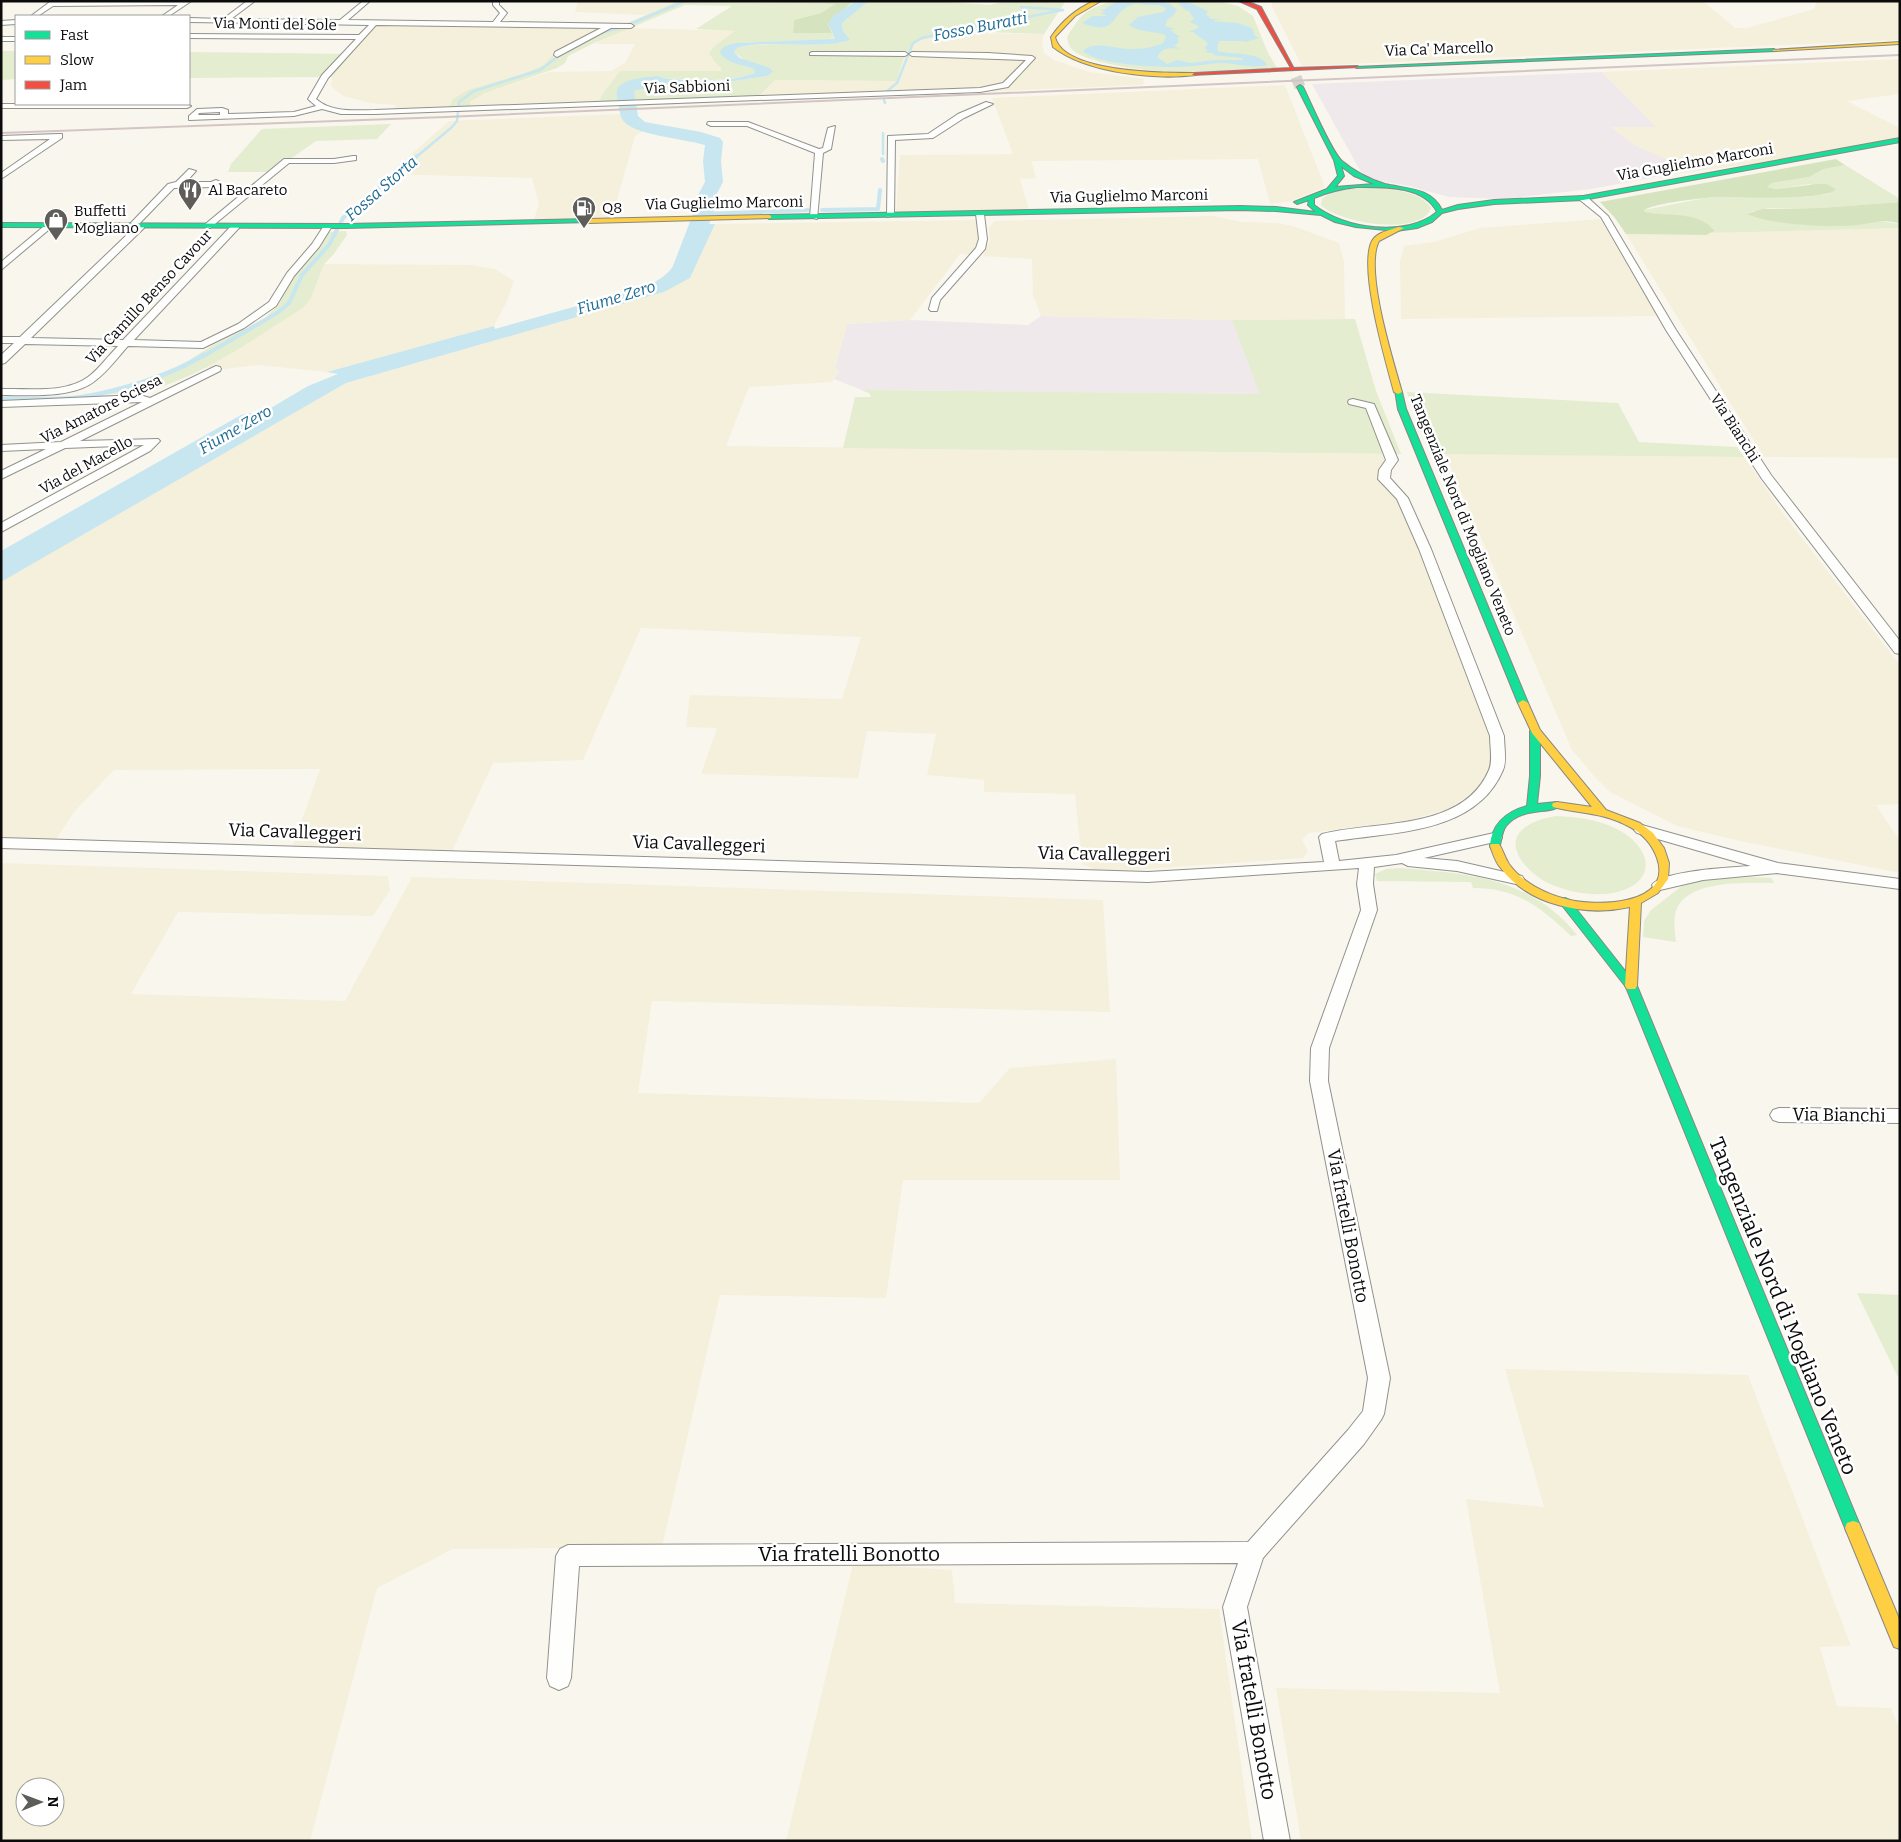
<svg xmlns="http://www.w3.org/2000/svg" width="1901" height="1842" font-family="Bitter,serif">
<rect width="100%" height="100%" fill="#f9f6ee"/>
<g fill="#efe9eb">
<polygon points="1602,72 1657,127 1612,128 1636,146 1693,170 1591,189 1502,199 1449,197 1409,186 1376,180 1362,174 1312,84"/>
<polygon points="1041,316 1232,320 1261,394 862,390 834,379 839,372 835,368 847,324 910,320 1028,325"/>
</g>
<g fill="#f5f0db" fill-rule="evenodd">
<polygon points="578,1 677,1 644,15 575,12"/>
<polygon points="1274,1 1703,1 1735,28 1747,28 1814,9 1817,1 1900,1 1900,40 1302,66 1271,5"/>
<polygon points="373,23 604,29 554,56 544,65 449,108 396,110 395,105 370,103 343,96 331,86 332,77"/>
<polygon points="632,28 736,31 726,39 714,61 721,68 721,71 620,71 601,96 599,104 471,109 469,103 485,93 549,72 611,71 625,63 635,44 595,44 623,30"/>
<polygon points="948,33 1044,34 1042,43 1044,53 1054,60 1089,72 1144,79 1143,85 759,101 761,94 775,80 897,81 905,54 914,44 924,39"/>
<polygon points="1900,59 1900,94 1847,101 1900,128 1900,138 1782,160 1674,174 1692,170 1636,146 1611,127 1656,127 1602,72"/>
<polygon points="1285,85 1325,187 1291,201 1270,204 1258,159 1031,161 1036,178 1020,179 1029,210 896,214 900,155 1013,154 992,98"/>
<polygon points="621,114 623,119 633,127 643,131 635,136 612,218 534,219 539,204 532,178 389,174 449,121"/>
<polygon points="1213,216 1242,222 1277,223 1293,226 1339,243 1344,262 1345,319 1232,320 1041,316 1033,295 1032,259 983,256 990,241 989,228 994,221"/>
<polygon points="1600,219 1658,316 1401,319 1400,261 1404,246 1434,242 1480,228"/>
<polygon points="977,220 980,244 973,255 960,254 910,320 847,324 835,368 839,372 832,382 749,387 726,446 1384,454 1384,462 1381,470 1401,501 1490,740 1489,772 1476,790 1449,809 1409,820 1308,833 1302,840 1308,851 1303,858 1101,872 1082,864 1075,794 984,792 984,780 927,775 936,734 867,731 858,778 701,774 717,728 686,727 690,695 842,699 861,637 641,628 583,760 493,763 448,860 290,854 320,769 114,770 74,812 51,847 1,845 1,582 346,383 664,292 690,278 715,224"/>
<polygon points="1900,228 1900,458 1764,457 1626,234 1698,235 1712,233"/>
<polygon points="324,264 471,265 495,269 514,281 506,303 494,326 327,372 258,365 225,369 206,368 303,308 311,298"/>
<polygon points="1445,454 1744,457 1785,516 1900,665 1900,804 1876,805 1900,841 1900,873 1740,841 1677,826 1610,792 1595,777 1572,750"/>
<path d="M1,863L388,876L390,890L373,916L178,912L131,994L345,1001L412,877L1103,900L1110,1012L652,1001L638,1093L979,1103L1010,1068L1116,1059L1120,1180H903L886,1298L720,1295L662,1547L453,1549L377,1588L310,1841H1ZM25,1787H55V1817H25Z"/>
<polygon points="1505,1369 1748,1375 1851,1646 1820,1647 1837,1706 1891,1708 1900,1730 1900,1841 1301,1841 1276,1688 1500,1693 1466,1499 1544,1507"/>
<polygon points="853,1564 952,1570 955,1603 1219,1609 1252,1841 786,1841"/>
</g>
<g fill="#e4edcf">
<path d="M677,1L836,4L821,13L794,20L793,33H832L835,38L823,40L736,43L722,56L731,62L755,69V73C711,90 664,68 621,86L619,103L599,104L601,96L620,71H721V68L714,61L709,53L715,46L735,31L696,29L732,6L685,5L592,44L568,56L565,63L557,68L485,93L470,102L471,109L449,108L453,99L468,90L523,74L544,65L554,54L609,29L621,26Z"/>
<path d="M869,1H931L990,5L1005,1H1069L1065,2L1044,34C1014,34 938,26 915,44C903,52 901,67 897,81L775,80L761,94L759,101L635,106L632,96L634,89L636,87L654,83L708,85L767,76L734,52L737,48C771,39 818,51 849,40L843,31L842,23Z"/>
<path d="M1114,1H1216L1238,6L1253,16L1268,53L1277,68C1219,71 1159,77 1101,62C1092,59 1080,57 1073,50C1069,47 1068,42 1067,37C1082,13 1085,9 1114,1Z"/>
<polygon points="1,51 16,51 16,79 1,80"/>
<polygon points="189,52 351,54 332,77 189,78"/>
<polygon points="391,124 377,139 316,141 272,172 228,172 231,164 262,129"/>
<path d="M1845,165L1900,199V202L1821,208H1769L1751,212L1752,216L1805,225H1859L1869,222H1886L1900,224V228L1712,233L1715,231C1692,210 1672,218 1645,212L1644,210L1705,198L1803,197L1830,194L1810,184L1775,189L1767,187L1772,183L1809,177L1824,169Z"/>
<path d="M1372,187C1391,190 1420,190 1431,208C1421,237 1338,223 1321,205L1322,199C1336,188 1354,189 1372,187Z"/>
<path d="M346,231L347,235L333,255L324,264L311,298L303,308C251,340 200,379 139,393C127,395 112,393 100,394L138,384L172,371L213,345L264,319L279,304L291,278L327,232Z"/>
<polygon points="1355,319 1376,391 1401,454 843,448 855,397 871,397 869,393 861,390 1260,394 1232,320"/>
<polygon points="1407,392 1618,403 1639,442 1737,447 1744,457 1430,454"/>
<path d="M1556,816C1576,817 1596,819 1615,828C1659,850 1656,890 1604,894C1585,895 1565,891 1548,883C1529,874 1499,844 1527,826C1536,820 1545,818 1556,816Z"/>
<path d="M1386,869C1401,867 1417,869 1432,871C1488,875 1541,889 1577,935L1571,936C1541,907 1517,888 1473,888L1471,882L1377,881L1375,874Z"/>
<path d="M1754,877L1771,878L1774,883C1747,883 1687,879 1676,911C1673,919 1675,933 1676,942L1643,937L1644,921L1651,910L1682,886L1709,879Z"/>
<polygon points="1857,1293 1900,1295 1900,1377 1898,1377"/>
</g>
<g fill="#d5e4be">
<polygon points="703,1 856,1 850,4 828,24 832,33 793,33 794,20 821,13 835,4"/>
<path d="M1836,159L1845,165L1824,169L1809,177L1772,183L1767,187L1775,189L1817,184H1826L1836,189C1827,202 1725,196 1704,198C1689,200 1657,203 1644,210L1645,212C1669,217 1697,210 1715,231L1706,235L1626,234L1615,218L1600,202Z"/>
<path d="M1900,202V224C1887,218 1871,223 1858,225C1832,228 1770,225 1747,214L1762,209L1821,208Z"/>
</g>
<g fill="#c7e6f0">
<path d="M856,1H869L842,23L843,31L850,40C817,51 771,38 737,48L734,52L740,58L770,68L773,72L767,76L708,85L654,83L636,87L634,89L632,96L635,106L621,107C619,103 616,97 617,92C624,71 685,81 702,81C718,81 739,79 755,73L754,69C742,64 728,65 720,53C722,45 729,45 736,43L832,39L835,38L828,24L833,16Z"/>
<path d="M1161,1L1170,4L1177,10L1173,16L1167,20L1165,26L1175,29L1170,30L1180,37L1177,38L1179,42L1174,46L1180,49C1174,49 1164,45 1157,57L1167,64L1177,60L1190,63L1215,60H1244L1241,58L1212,55L1216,54L1205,52L1208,51L1205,48L1208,43L1193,32H1189L1200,27L1190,22L1194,19L1189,11L1185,10L1176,1L1190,3L1206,10L1208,12L1206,14L1211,19H1221L1211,21L1237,23L1252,28L1255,36L1259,38L1245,42L1243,41H1219L1217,48L1218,51C1232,55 1259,51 1267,65C1251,69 1236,63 1220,63C1206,64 1192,67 1178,67C1158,67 1097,65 1083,51C1094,40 1115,49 1129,49C1140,49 1153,48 1163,43L1166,37L1164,34L1139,30L1129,25L1138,17L1164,12L1166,8C1158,4 1156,5 1150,5C1143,5 1138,2 1131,5C1109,14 1118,37 1082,23L1093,16H1107L1101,13L1105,11L1100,10L1106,9L1107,7L1117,2Z"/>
<path d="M692,224H715L690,278L664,292L346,383L1,582V563L138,487L308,386L338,374L327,372L494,326L495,329L645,287C679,272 679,255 692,224Z"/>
</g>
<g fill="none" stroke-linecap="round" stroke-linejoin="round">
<g stroke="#c7e6f0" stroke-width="2.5">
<polyline points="597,34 623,27 685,1"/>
<polyline points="886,92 897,83 913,43 922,38 1063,10 1021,7"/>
<polyline points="884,100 885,103"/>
<polyline points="883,133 883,154"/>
<polyline points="415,158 452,127 457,121 459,102 474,91 540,70 564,52"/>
</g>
<g stroke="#c7e6f0" stroke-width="4">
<polyline points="882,159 883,161"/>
<polyline points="822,210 878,209 880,190"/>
<polyline points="703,214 808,210"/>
<polyline points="202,357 277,313 289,303 302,275 329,245 343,218 417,156"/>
</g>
<path stroke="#c7e6f0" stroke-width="4.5" d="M1,399C27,398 56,401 82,397C121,391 171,375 204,355"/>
<g fill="#c7e6f0" fill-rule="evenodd">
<path d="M657,76L663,78L665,81L663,84L634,91L638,116L645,122L701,132L720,138L723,142L721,161L723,182L716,195L713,214L691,271L688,275L681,277L674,275L671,271L693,214L698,195L705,182L703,161L705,145C686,139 630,135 622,119C619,113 619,103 617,96C614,78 645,78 657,76Z"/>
<polygon points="250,413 259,415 262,420 259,425 11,569 1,571 1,551 241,415"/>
</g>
<polyline stroke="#d5d3cc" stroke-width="11" stroke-dasharray="11 5" stroke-linecap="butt" points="1296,77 1300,87"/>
<g stroke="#92918d" stroke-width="2">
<g id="street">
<polygon points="51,1 58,2 190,2 169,16 162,16 178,5 53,6 38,16 31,16"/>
<path d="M247,1H255L231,19L340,20L363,1H370L348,20L493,22L500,13L493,5V1H499V5L507,13L500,22L631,24L634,26L631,28H611L557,57L554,55L555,52L601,28L376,25L328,78L316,99C332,113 355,110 375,110L980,88L1003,83L1026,60L912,56L909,54L912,52L988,53L1032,56L1035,58L1008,87L980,92L375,114H341L322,109L294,116L189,120V116L197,109L222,108L228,110V114L294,112L316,106L308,99L322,75L356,39L189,38V34L359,35L369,25L189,22V18L223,19ZM220,112V115H198L199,113Z"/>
<polygon points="16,20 16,24 1,25 1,21"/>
<rect x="1" y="37" width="15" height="4"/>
<polygon points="812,52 905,52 908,54 905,56 810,55 810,53"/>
<polygon points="986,102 993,104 964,118 933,138 895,140 894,215 887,217 888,136 928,134 958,114"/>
<polygon points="1,104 187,104 191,106 187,108 1,108"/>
<polygon points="708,122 748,122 819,149 823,148 828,128 835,126 831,149 823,153 817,219 810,217 815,153 747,126 711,126 707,124"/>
<polygon points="59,134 62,134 62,138 1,179 1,173 50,139 1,140 1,136"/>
<polygon points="353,156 356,156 356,160 334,163 289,163 210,228 203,226 284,159 334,159"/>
<path d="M189,169L196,171L186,182H211L216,180L220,182L213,187L174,188L139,224H144V228L31,338L123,340L233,224H239V228L134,340L201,342L238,324L269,302L287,273L312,244L325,224H331L332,226L319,247L294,276L276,306L244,328L203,348L128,346C118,357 108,371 96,380C74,399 28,395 1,395V389C28,388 65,394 88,377C99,369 108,356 118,346L25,344L5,363L1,364V355L14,343H1V337H20L134,228L128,226L168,184L176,182Z"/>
<polygon points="1580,196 1586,196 1608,216 1676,330 1771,475 1900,641 1900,654 1895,653 1762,479 1666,330 1601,217 1580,200"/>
<polygon points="980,211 984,214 987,239 985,249 940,300 937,311 931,311 929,309 932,298 976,248 979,239 976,214"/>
<polygon points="49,222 52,223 52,227 1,270 1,262"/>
<polygon points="216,366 220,367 221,369 220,371 80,441 158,439 160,441 150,451 1,532 1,523 144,445 65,448 1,479 1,471 46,449 1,451 1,445 61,442 142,402 1,407 1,401 140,395 150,398"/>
<path d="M1353,399L1374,404L1398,460L1391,470L1390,478L1408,498L1431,549L1504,736C1504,746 1507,762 1503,770C1476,834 1393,832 1335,841L1339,861L1396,855L1494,833L1499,835L1502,838L1499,841L1424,858L1457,861L1522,876L1524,879L1522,882L1516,884L1457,871L1408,866L1402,863L1374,867L1373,884L1377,910L1329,1048L1328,1081L1390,1378L1384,1414L1381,1420L1364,1444L1263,1558L1247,1607L1290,1841H1264L1223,1607L1238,1563L579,1566L571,1678L568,1686L559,1690L550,1686L547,1678L556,1556L560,1549L568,1545L1248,1542L1348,1430L1363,1411L1368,1378L1310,1081L1311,1048L1361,910L1357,884L1359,868L1148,882L1,848V838L1148,872L1324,862L1319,837L1322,834C1375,820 1463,832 1489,770C1493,761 1490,746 1490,736L1419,549L1397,499L1378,479L1379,470L1386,460L1366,408L1349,404L1348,402L1349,400Z"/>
<path d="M1642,825L1778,863L1900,879V889L1777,873L1703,880L1660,890L1654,889L1652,885C1661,871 1733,867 1751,866L1637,833L1634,830L1637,827Z"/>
<polygon points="1779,1108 1900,1109 1900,1123 1779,1122 1773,1120 1770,1115 1773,1110"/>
</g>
</g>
<g stroke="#898784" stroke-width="2">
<g id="fast">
<polygon points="1774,49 1776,51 1357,68 1355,67"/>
<path d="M1300,85L1303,87C1310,101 1332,153 1342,161C1355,172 1369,179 1385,184C1406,189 1431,187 1442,210L1458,205L1494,200L1583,196L1900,138V142L1583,200L1494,204L1458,209L1442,213L1432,222L1417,228L1396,231L1356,227L1335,222L1321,215L1276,211L1240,210L769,219L766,217L769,215L1240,206L1276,207L1316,212L1308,205L1309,200L1297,204L1294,202L1327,189L1338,176L1334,160L1297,87ZM1341,166L1354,176L1374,184L1335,187L1344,176ZM1357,187C1382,187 1424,185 1437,212C1406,238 1344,229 1314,205V198C1328,192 1341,189 1357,187Z"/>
<polygon points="589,219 591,220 591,222 346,228 1,227 1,223 346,224"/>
<polygon points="1395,390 1402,392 1406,409 1528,703 1526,705 1523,706 1518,703 1398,409"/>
<path d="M1535,728L1540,731V776L1537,804L1557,802L1562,805C1551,815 1522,806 1506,826C1501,833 1502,841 1499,848H1491L1490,846C1492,824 1505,812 1527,806L1530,776V731Z"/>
<polygon points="1565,898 1569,900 1637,986 1861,1528 1859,1533 1853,1535 1847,1533 1845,1528 1626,987 1561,904 1559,902 1561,900"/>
</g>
</g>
<g stroke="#898784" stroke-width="2">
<g id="slow">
<path d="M1094,1H1101L1075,16L1055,37C1063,73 1164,73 1194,73L1196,75C1155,80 1086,73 1053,47L1051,37C1062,21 1076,9 1094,1Z"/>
<polygon points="1900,42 1900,44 1774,51 1772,50"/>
<polygon points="769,215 771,216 771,218 589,223 586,221 589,219"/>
<path d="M1399,227L1404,228L1379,241C1364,269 1393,360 1402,392L1398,394L1394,392C1386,362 1358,268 1372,241C1377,232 1390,230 1399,227Z"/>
<path d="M1523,700L1528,703L1540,730L1606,810L1640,823L1653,833L1664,848L1669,863L1668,879L1658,893L1641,903L1637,986L1635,989H1627L1625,986L1630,907C1586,917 1528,906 1500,867C1495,861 1493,853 1490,846L1491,844H1499C1503,850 1505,858 1509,864C1522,882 1545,894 1566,899C1594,907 1674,906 1657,858C1652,844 1643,834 1630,827C1603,812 1581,814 1553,807L1552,805L1553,803L1557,802L1592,807L1532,733L1518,703Z"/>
<polygon points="1853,1521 1859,1523 1900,1621 1900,1649 1894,1647 1845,1528 1847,1523"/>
</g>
</g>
<g stroke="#898784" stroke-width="2">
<polygon id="jam" points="1239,1 1246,1 1261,7 1293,67 1292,68 1357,66 1359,67 1192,75 1194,73 1291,68 1257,9"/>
</g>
<use href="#street" fill="#fefefc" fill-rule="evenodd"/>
<use href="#fast" fill="#16e098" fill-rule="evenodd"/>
<use href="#slow" fill="#ffcf43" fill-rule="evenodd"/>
<use href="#jam" fill="#f24e42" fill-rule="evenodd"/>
<polyline stroke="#d4c5c5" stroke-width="2" points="1,133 446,117 1900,55"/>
</g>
<defs>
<g id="restaurant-pin" transform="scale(1.25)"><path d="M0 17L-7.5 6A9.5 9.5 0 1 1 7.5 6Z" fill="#5e5d5a" stroke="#fff"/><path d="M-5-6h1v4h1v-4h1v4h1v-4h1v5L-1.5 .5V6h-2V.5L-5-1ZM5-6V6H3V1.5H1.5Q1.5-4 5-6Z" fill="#fff"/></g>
<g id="fuel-pin" transform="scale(1.25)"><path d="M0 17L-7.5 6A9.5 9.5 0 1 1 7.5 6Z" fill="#5e5d5a" stroke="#fff"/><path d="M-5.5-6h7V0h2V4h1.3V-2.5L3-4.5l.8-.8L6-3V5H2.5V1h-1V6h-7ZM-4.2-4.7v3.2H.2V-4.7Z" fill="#fff"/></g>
<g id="shop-pin" transform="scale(1.25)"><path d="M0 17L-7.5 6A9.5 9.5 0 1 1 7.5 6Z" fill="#5e5d5a" stroke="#fff"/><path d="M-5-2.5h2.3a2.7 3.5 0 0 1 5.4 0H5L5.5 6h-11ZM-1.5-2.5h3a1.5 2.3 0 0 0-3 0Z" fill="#fff"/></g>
</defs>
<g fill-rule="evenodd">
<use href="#restaurant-pin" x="190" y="190"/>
<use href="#fuel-pin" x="584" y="208"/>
<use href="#shop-pin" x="56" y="220"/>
</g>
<g text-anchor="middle" stroke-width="5" stroke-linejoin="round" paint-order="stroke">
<g font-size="15" fill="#0b0b0b" stroke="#fff">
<text transform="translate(275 24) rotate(1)" y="5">Via Monti del Sole</text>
<text transform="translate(1439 49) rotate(-2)" y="5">Via Ca' Marcello</text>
<text transform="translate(687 87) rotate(-2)" y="5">Via Sabbioni</text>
<text transform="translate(1695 162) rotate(-10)" y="5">Via Guglielmo Marconi</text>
<text transform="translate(1129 196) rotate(-1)" y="5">Via Guglielmo Marconi</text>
<text transform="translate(724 203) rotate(-1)" y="5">Via Guglielmo Marconi</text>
<text transform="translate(149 297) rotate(-47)" y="5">Via Camillo Benso Cavour</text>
<text transform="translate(101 409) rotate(-27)" y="5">Via Amatore Sciesa</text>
<text transform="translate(1735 428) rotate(57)" y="5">Via Bianchi</text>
<text transform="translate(86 465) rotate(-29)" y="5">Via del Macello</text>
<text transform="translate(1463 515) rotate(68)" y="5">Tangenziale Nord di Mogliano Veneto</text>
</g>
<g font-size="15" fill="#0b0b0b" stroke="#fff" text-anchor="start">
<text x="208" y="195">Al Bacareto</text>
<text x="602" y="213">Q8</text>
<text x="74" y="216">Buffetti<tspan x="74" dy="17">Mogliano</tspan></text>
</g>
<g font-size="16" font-style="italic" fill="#1d6a93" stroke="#fff">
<text transform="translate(980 26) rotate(-11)" y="6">Fosso Buratti</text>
<text transform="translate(381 188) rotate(-41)" y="6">Fossa Storta</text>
<text transform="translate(616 297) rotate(-17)" y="6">Fiume Zero</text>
<text transform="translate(235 429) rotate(-30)" y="6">Fiume Zero</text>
</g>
<g font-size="18" fill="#0b0b0b" stroke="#fff">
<text transform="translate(295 832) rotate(2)" y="6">Via Cavalleggeri</text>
<text transform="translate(699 844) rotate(2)" y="6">Via Cavalleggeri</text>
<text transform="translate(1104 854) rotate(1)" y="6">Via Cavalleggeri</text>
<text transform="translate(1839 1115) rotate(1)" y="6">Via Bianchi</text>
<text transform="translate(1348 1226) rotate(79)" y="6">Via fratelli Bonotto</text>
</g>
<g font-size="21" fill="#0b0b0b" stroke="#fff">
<text transform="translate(1783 1306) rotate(68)" y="7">Tangenziale Nord di Mogliano Veneto</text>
<text x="849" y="1561">Via fratelli Bonotto</text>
<text transform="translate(1254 1710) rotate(80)" y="7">Via fratelli Bonotto</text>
</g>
</g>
<rect width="1901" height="1842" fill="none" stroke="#0b0b0b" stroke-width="5"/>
<rect x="15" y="15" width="175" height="90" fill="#ffffff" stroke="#9d9d9d"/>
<rect x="25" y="31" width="25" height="8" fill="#16e098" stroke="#9d9d9d"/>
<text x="60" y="40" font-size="15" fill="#0b0b0b">Fast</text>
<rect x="25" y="56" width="25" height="8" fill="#ffcf43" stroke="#9d9d9d"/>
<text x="60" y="65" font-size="15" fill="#0b0b0b">Slow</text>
<rect x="25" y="81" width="25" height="8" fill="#f24e42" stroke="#9d9d9d"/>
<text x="60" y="90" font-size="15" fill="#0b0b0b">Jam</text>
<g transform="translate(40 1802) rotate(89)"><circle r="24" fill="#ffffff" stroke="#9d9d9d"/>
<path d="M0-4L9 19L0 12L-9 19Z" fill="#5e5d5a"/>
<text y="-8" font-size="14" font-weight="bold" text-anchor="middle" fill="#0b0b0b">N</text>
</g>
</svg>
